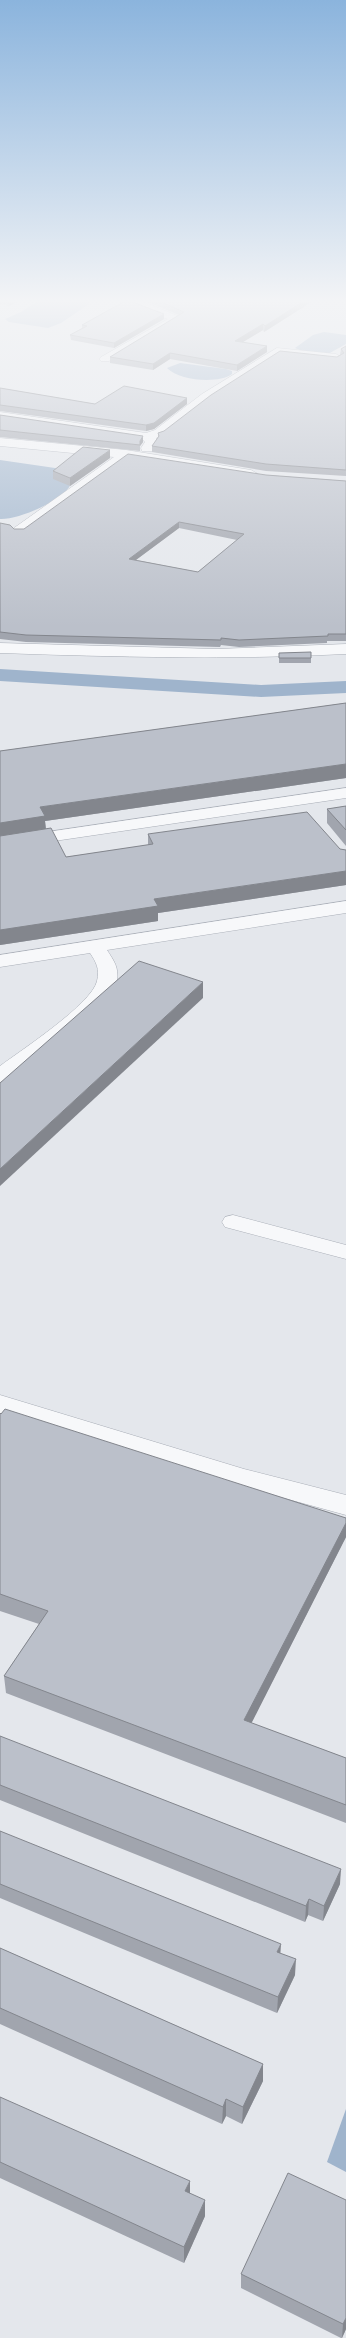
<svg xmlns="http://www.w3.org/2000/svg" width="346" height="2338" font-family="Poppins,sans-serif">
<rect width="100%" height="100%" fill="#e4e7ec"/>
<g fill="#9fb4cc">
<polygon points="41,299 84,299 89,304 61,323 48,328 9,322 5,319 21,312"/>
<polygon points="324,332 346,335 346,344 328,354 302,351 295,348 313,335"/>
<path d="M180,363L226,369L232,371V374C218,384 180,381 167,368Z"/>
<path d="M0,460L55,468L59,469L53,477L71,484C63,501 18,520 0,519Z"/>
<polygon points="346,2109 346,2172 327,2162"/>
</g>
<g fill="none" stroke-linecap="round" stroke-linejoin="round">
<polygon fill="#9fb4cc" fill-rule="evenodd" points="0,669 261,685 346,681 346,693 261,697 0,681"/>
<g stroke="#a9aeb7" stroke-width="1">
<g id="minor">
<polygon points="123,299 136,299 183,318 109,361 101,361 99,359 101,357 168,319 131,306"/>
<polygon points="277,348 336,354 342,358 336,362 279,355 210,400 163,436 156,438 158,441 152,451 142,451 141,448 145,442 143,440 0,420 0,412 146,433 155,430 202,394"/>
<polygon points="0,438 126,450 251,470 258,474 251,478 128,459 24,534 14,534 12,531 14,528 114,457 0,446"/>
<path d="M0,643L216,649L346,644V654C231,660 115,657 0,653Z"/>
<polygon points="346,788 346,798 0,849 0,839"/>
<path d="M346,901V913L107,950C114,961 119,967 117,981C112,1009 32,1062 7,1080L0,1082V1066C20,1051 92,1004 97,981C100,969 96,962 90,953L0,967V955Z"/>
<polygon points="233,1215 346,1245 346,1259 225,1227 222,1222 225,1217"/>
<polygon points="0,1395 244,1469 346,1495 346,1515 244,1487 0,1413"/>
</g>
</g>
<use href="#minor" fill="#f7f8fa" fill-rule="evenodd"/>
</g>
<g fill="#a1a5ae" fill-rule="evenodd">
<polygon points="0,299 22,299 9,306 0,304"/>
<polygon points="113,299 123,299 123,301"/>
<polygon points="141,299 316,299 264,332 263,330 242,342 267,346 267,352 237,371 170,359 153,370 110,363 110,357 179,315"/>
<polygon points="164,314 164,319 114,348 71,340 70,335 82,328 82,325"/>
<polygon points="346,346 346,476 266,471 152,452 152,446 158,437 158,433 164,431 337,357 340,355 341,349"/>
<polygon points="0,388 95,404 187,398 187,404 154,429 146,431 0,411"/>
<polygon points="0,415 143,442 140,446 140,451 0,437"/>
<polygon points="110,458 70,486 53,479 53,471"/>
<path d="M266,475L346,481V641H327V643L239,647L221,645L220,647L26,642L0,639V523L14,529H24ZM179,528L237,540L198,572L136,560Z"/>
<polygon points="279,653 311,658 311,663 279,663"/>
<polygon points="346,703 346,778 45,821 46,829 66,857 148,845 148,834 346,850 346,885 158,913 158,921 0,945 0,751"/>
<polygon points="346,806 346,846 327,823 327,809"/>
<polygon points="0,1413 346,1518 346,1537 251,1723 346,1758 346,1823 6,1693 4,1676 39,1624 0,1611"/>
<polygon points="0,1736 340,1884 323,1921 308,1915 305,1922 0,1800"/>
<polygon points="0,1831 295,1975 277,2013 0,1898"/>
<polygon points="0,1948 263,2064 263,2081 242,2124 226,2116 222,2124 0,2024"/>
<polygon points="0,2097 205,2216 184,2263 0,2178"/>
<polygon points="346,2200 346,2329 342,2338 341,2338 241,2288 241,2274"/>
</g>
<g fill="#83868d">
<polygon points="10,299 22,299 9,306 9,300"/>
<polygon points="307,299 316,299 264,332 265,326"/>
<polygon points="164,314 164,319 114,348 114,343"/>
<polygon points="263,324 263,330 235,347 235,341"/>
<polygon points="267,346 267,352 237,371 237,365"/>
<polygon points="170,353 170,359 153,370 153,364"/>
<polygon points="187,398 187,404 154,429 146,431 146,425"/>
<polygon points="143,436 143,442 140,446 140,441"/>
<polygon points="110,450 110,458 70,486 70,478"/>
<polygon points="179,522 179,528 129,565 129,559"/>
<polygon points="346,764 346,778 45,821 46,831 0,837 0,823 40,807"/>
<polygon points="346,871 346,885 158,913 158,921 0,945 0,930 154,899"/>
<polygon points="203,982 203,998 0,1186 0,1169"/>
<polygon points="346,1523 346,1537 244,1738 244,1720"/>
<polygon points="341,1869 340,1884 323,1921 324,1906"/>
<polygon points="309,1899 308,1915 305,1922 306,1906"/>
<polygon points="281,1944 280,1959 277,1952"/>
<polygon points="296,1959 295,1975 277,2013 278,1997"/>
<polygon points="263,2064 263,2081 242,2124 243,2107"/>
<polygon points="226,2099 226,2116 222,2124 223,2107"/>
<polygon points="190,2181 190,2198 185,2191"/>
<polygon points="205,2200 205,2216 184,2263 184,2247"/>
<polygon points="346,2318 346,2329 342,2338 343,2324"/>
</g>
<g fill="#bbc0ca" stroke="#83868d" fill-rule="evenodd">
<polygon points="154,299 307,299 265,326 263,324 235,341 267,346 237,365 170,353 153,364 110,357 184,312"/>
<polygon points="127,300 164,314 114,343 70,335 87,326 82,325"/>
<polygon points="346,346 346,470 266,464 152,446 159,436 158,433 164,431 211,395 280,351 337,357 344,353 341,349"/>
<polygon points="124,386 187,398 154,423 146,425 0,405 0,388 95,404"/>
<polygon points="0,415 143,436 140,441 140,445 0,430"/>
<polygon points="83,447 110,450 70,478 53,471"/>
<path d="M128,454L266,475L346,481V634H328V636L239,640L221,638V640L26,635L0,632V523L10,525L14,529H24ZM179,522L244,534L198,572L129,559Z"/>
<polygon points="311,652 311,658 279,658 279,653"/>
<polygon points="346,703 346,764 40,807 45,816 0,823 0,751"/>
<polygon points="346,806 346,830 327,809"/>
<polygon points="307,812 340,849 346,850 346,871 154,899 158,906 0,930 0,836 51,828 66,857 153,844 148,834"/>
<polygon points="139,961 203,982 0,1169 0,1083"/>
<polygon points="5,1409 346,1518 346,1523 244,1720 346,1758 346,1805 4,1676 48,1611 0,1594 0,1413 1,1414"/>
<polygon points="0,1736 341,1869 324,1906 309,1899 306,1906 0,1785"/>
<polygon points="0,1831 281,1944 277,1952 296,1959 278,1997 0,1884"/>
<polygon points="0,1948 263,2064 243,2107 226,2099 223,2107 0,2008"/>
<polygon points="0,2097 190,2181 185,2191 205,2200 184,2247 0,2162"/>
<polygon points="288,2173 346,2200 346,2318 343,2324 241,2274"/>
</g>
<linearGradient id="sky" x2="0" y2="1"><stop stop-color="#8bb4dd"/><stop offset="0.48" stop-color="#f3f4f6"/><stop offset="1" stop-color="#f3f4f6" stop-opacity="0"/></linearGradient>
<rect width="346" height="627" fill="url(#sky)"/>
</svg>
